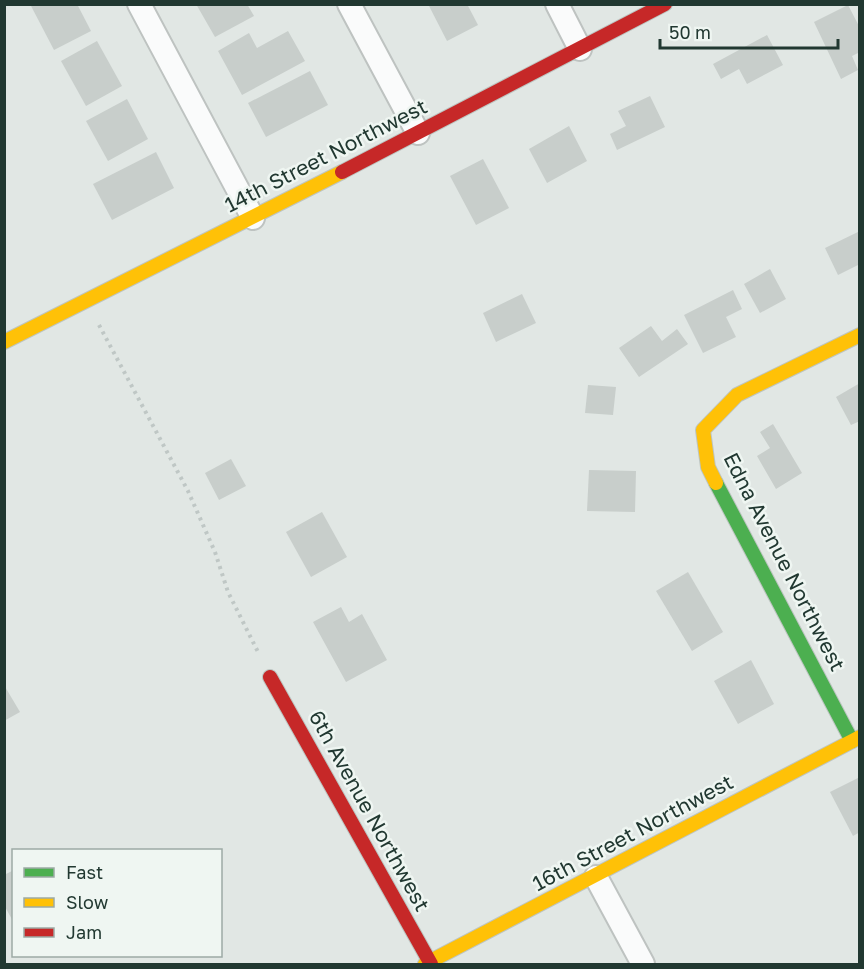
<svg xmlns="http://www.w3.org/2000/svg" width="864" height="969" font-family="'Golos Text',sans-serif">
<rect width="100%" height="100%" fill="#e1e7e4"/>
<g fill="#c8cecb">
<polygon points="30,4 77,4 91,31 54,50"/>
<polygon points="196,4 247,4 254,16 215,37"/>
<polygon points="428,4 467,4 478,25 447,41"/>
<polygon points="848,5 860,28 860,52 852,56 858,70 841,79 814,22"/>
<polygon points="288,31 305,61 242,95 218,51 249,33 257,48"/>
<polygon points="767,35 783,65 747,84 739,69 721,79 713,64"/>
<polygon points="97,41 122,86 86,106 61,61"/>
<polygon points="310,71 328,105 266,137 248,103"/>
<polygon points="650,96 665,127 617,150 610,134 626,126 618,111"/>
<polygon points="127,99 148,139 108,161 86,121"/>
<polygon points="569,126 587,161 547,183 529,149"/>
<polygon points="156,152 174,188 112,220 93,184"/>
<polygon points="483,159 509,208 476,225 450,176"/>
<polygon points="860,231 860,264 838,275 825,248"/>
<polygon points="770,269 786,299 760,313 744,284"/>
<polygon points="733,290 742,309 726,317 736,337 703,353 684,315"/>
<polygon points="522,294 536,323 496,342 483,313"/>
<polygon points="651,326 662,341 677,329 688,344 639,377 619,348"/>
<polygon points="860,383 860,421 851,425 836,397"/>
<polygon points="588,385 616,387 613,415 585,413"/>
<polygon points="773,424 802,473 776,489 757,456 770,448 760,432"/>
<polygon points="231,459 246,486 219,500 205,473"/>
<polygon points="589,470 636,471 635,512 587,511"/>
<polygon points="322,512 347,557 311,577 286,532"/>
<polygon points="688,572 723,632 692,651 656,591"/>
<polygon points="341,607 349,622 362,614 387,660 346,682 313,622"/>
<polygon points="751,660 774,704 738,724 714,681"/>
<polygon points="4,685 20,712 4,721"/>
<polygon points="860,777 860,832 853,836 830,792"/>
<polygon points="14,870 14,923 4,905 4,875"/>
</g>
<g fill="none" stroke-linecap="round" stroke-linejoin="round">
<g stroke="#bec3c1" stroke-width="26">
<g id="street">
<polyline points="139,4 253,218"/>
<polyline points="349,4 418,133"/>
<polyline points="557,4 580,49"/>
<polyline points="596,877 643,964"/>
</g>
</g>
<g stroke="#bdc5c1" stroke-width="16">
<polyline id="fast" points="716,483 852,741"/>
</g>
<g stroke="#bdc5c1" stroke-width="16">
<g id="slow">
<polyline points="4,342 342,172"/>
<polyline points="716,483 708,467 703,430 737,395 860,335"/>
<polyline points="425,964 860,737"/>
</g>
</g>
<g stroke="#bdc5c1" stroke-width="16">
<g id="jam">
<polyline points="342,172 665,4"/>
<polyline points="270,677 431,964"/>
</g>
</g>
<polyline stroke="#bfc7c5" stroke-width="4" stroke-dasharray="3 4.5" stroke-linecap="butt" points="99,325 188,491 215,552 228,592 258,652"/>
<use href="#street" stroke="#fafbfb" stroke-width="22"/>
<use href="#fast" stroke="#4caf50" stroke-width="14"/>
<use href="#slow" stroke="#ffc107" stroke-width="14"/>
<use href="#jam" stroke="#c62828" stroke-width="14"/>
</g>
<g text-anchor="middle" stroke-width="5" stroke-linejoin="round" paint-order="stroke">
<g font-size="21" fill="#213831" stroke="#eff6f2">
<text transform="translate(326 156) rotate(-27)" y="7">14th Street Northwest</text>
<text transform="translate(784 562) rotate(63)" y="7">Edna Avenue Northwest</text>
<text transform="translate(369 811) rotate(61)" y="7">6th Avenue Northwest</text>
<text transform="translate(633 833) rotate(-28)" y="7">16th Street Northwest</text>
</g>
</g>
<rect width="864" height="969" fill="none" stroke="#213831" stroke-width="12"/>
<rect x="12" y="849" width="210" height="108" fill="#eff6f2" stroke="#9daaa5" stroke-width="1.5"/>
<rect x="24" y="868" width="30" height="9" fill="#4caf50" stroke="#9daaa5" stroke-width="1.5"/>
<text x="66" y="879" font-size="18" fill="#213831">Fast</text>
<rect x="24" y="898" width="30" height="9" fill="#ffc107" stroke="#9daaa5" stroke-width="1.5"/>
<text x="66" y="909" font-size="18" fill="#213831">Slow</text>
<rect x="24" y="928" width="30" height="9" fill="#c62828" stroke="#9daaa5" stroke-width="1.5"/>
<text x="66" y="939" font-size="18" fill="#213831">Jam</text>
<path d="M660 39v9h178v-9" fill="none" stroke="#213831" stroke-width="3"/>
<text x="669" y="39" font-size="18" fill="#213831" stroke="#eff6f2" stroke-width="4.5" paint-order="stroke">50 m</text>
</svg>
